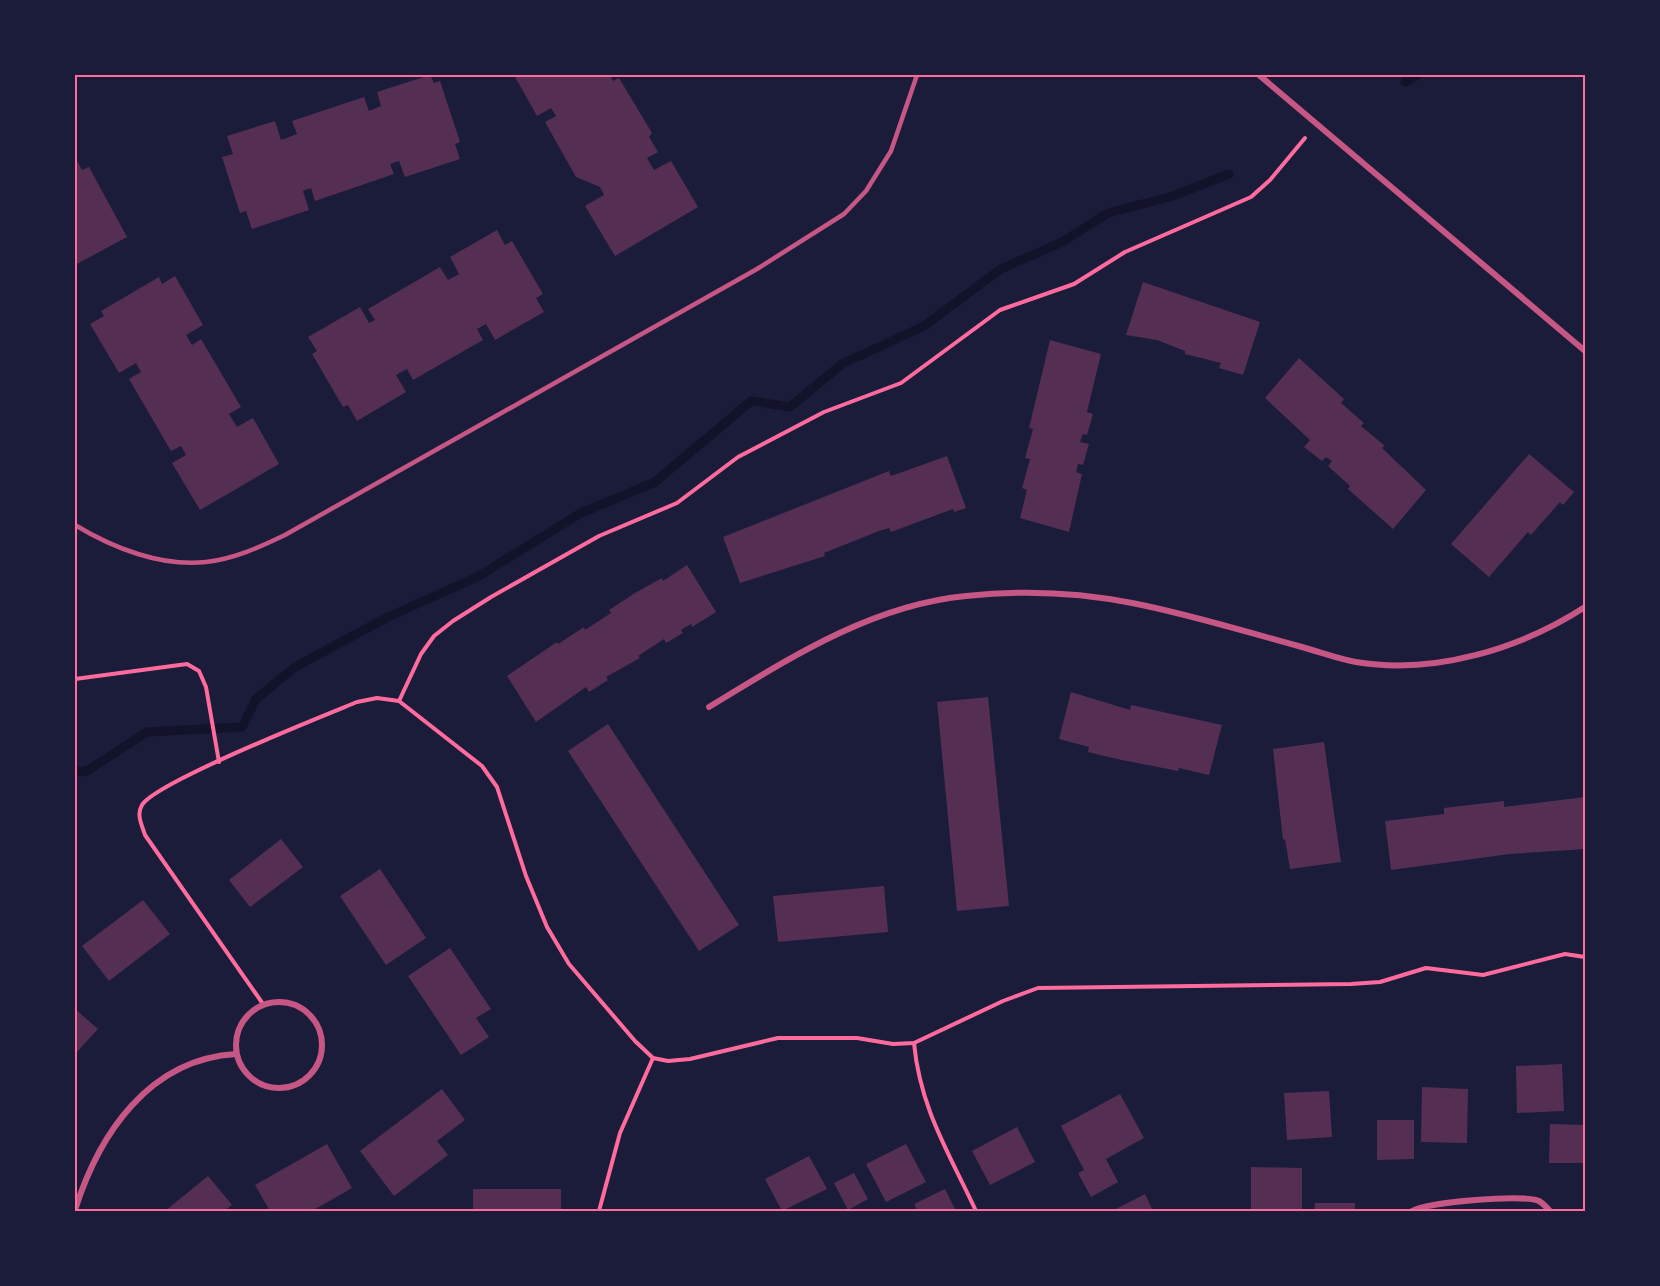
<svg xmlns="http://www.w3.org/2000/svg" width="1660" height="1286" font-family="'Varela Round',sans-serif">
<rect width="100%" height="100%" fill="#1b1b3a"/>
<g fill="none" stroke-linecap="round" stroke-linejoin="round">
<g stroke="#12122b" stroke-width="9">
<polyline points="1405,82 1417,75"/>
<polyline points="75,772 87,771 147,732 242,727 256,699 295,667 388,617 479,576 579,514 655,482 751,401 790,407 842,364 924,326 1001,269 1062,242 1108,213 1173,196 1229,174"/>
</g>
</g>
<g fill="#542f53">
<polygon points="430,75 434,83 440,81 460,142 455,144 460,159 405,177 399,161 390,164 394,174 315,201 311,188 303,191 309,210 252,229 246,211 240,213 222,157 233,154 227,136 275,121 281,140 297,134 292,121 364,97 369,111 381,106 377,92"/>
<polygon points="514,75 615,75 611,77 613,81 619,78 652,133 649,137 658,152 647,158 654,170 671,161 698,207 615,256 585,206 604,195 600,187 576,177 545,122 556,116 551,108 537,116"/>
<polygon points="75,157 82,170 89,167 127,237 75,265"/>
<polygon points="497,230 505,245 512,241 543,294 536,298 544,312 495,340 486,324 477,329 483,340 413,380 407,369 396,375 406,392 357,421 348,405 343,407 312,354 317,351 308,337 360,307 369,323 375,320 368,309 440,267 448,280 459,274 450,257"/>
<polygon points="175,276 203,325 186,335 192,345 201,339 241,407 229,414 237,427 253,418 279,464 200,510 172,463 186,455 181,446 171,451 129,379 141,372 136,363 119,373 90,324 104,316 101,311 159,277 162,284"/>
<polygon points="1143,282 1260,322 1243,375 1219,368 1221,363 1185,354 1185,351 1157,340 1126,335"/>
<polygon points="1050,340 1101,354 1087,412 1093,414 1087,435 1083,434 1080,442 1089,444 1083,465 1078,464 1076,472 1082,474 1069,532 1020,518 1027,490 1022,488 1030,459 1025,458 1033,429 1029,428"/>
<polygon points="1299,358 1344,399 1341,403 1364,423 1361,426 1385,446 1382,448 1426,490 1393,529 1348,489 1350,486 1328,466 1332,461 1326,457 1322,461 1304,447 1310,440 1265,398"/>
<polygon points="1529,454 1574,492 1563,505 1560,502 1531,535 1528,532 1489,577 1451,544"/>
<polygon points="947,456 966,508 954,512 953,509 891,532 889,528 879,531 824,553 825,556 740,583 723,537 889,471 891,476"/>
<polygon points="687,565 716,612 692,627 691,624 681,630 683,633 666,643 664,639 638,656 640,658 606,677 608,680 589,692 586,687 536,722 507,676 557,642 558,644 584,627 585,630 611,613 609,610 635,593 662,578 663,581"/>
<polygon points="1071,692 1130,710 1131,705 1222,725 1209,775 1179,768 1178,771 1117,759 1088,752 1089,747 1059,739"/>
<polygon points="988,697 1009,906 957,911 937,702"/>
<polygon points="608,724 739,925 699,951 568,751"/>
<polygon points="1324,742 1341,862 1290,869 1285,839 1283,840 1273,749"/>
<polygon points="1585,797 1585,849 1510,854 1391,870 1385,821 1444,814 1444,808 1504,801 1504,807"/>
<polygon points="281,839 303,867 250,907 229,880"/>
<polygon points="380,869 426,938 386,965 340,896"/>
<polygon points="884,886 888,932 778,942 773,896"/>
<polygon points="143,900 170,934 109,981 82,946"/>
<polygon points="450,948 491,1009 476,1018 489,1037 461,1055 408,976"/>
<polygon points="75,1009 98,1029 75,1054"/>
<polygon points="1562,1064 1564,1111 1517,1113 1516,1066"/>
<polygon points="1422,1087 1468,1089 1467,1143 1421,1142"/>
<polygon points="442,1089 465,1120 437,1141 448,1155 394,1196 360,1151"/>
<polygon points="1329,1091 1332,1137 1287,1140 1284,1093"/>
<polygon points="1120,1094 1144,1138 1106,1159 1118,1182 1091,1197 1078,1173 1084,1170 1061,1126"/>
<polygon points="1377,1120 1414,1120 1414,1159 1377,1160"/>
<polygon points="1550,1124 1585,1125 1585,1163 1549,1163"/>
<polygon points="1017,1127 1035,1162 990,1185 972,1151"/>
<polygon points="327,1144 352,1188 312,1211 270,1211 255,1185"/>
<polygon points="906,1144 926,1182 886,1202 866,1164"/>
<polygon points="809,1156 827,1189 782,1211 765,1179"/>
<polygon points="1251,1167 1302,1168 1302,1211 1251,1211"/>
<polygon points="854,1173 868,1199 848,1210 834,1183"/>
<polygon points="208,1176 232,1205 224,1211 165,1211"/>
<rect x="473" y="1189" width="88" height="22"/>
<polygon points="945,1189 956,1211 918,1211 914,1204"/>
<polygon points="1145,1194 1153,1211 1112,1211"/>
<polygon points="1315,1203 1355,1203 1355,1211 1314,1211"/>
</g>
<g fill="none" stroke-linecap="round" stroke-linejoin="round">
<g stroke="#ff6b9d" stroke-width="4">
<polyline points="75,679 187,664 199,671 206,687 219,762"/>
<polyline points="399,701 421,654 434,636 453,621 491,597 599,536 677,503 738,457 824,412 901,383 1000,310 1074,284 1125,252 1251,197 1270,180 1305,138"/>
<path d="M263,1004L145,835C142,825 136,815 142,805C156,782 323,716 357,702L377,698L399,701L482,766L497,787L526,876L547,927L569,964L635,1041L653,1058L668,1061L690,1059L778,1038H857L893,1044L914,1043L1003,1001L1038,988L1351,984L1380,982L1426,968L1483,975L1565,954L1585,957"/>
<path d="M914,1043C920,1108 949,1153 976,1211"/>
<polyline points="599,1211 620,1133 653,1058"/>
</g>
<path stroke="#c65784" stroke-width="4.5" d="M75,525C113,548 161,567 206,562C234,559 260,547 285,535L757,269L844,214L866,191L891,151L917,75"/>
<g stroke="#c65784" stroke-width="6">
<polyline points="1259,75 1585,351"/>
<path d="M709,707C788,659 871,605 966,596C1021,590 1077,592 1132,603C1189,614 1246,632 1302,647C1320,652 1338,659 1356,662C1434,675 1520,649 1585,607"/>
<circle cx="279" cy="1045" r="43"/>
<path d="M75,1210C99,1134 149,1059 236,1054"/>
<path d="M1412,1211C1428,1202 1523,1194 1539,1201C1543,1203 1547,1208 1550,1211"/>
</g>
</g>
<rect width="1660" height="1286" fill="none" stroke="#1b1b3a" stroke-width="153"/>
<rect x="76" y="76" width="1508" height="1134" fill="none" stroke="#ff6b9d" stroke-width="2"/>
</svg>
